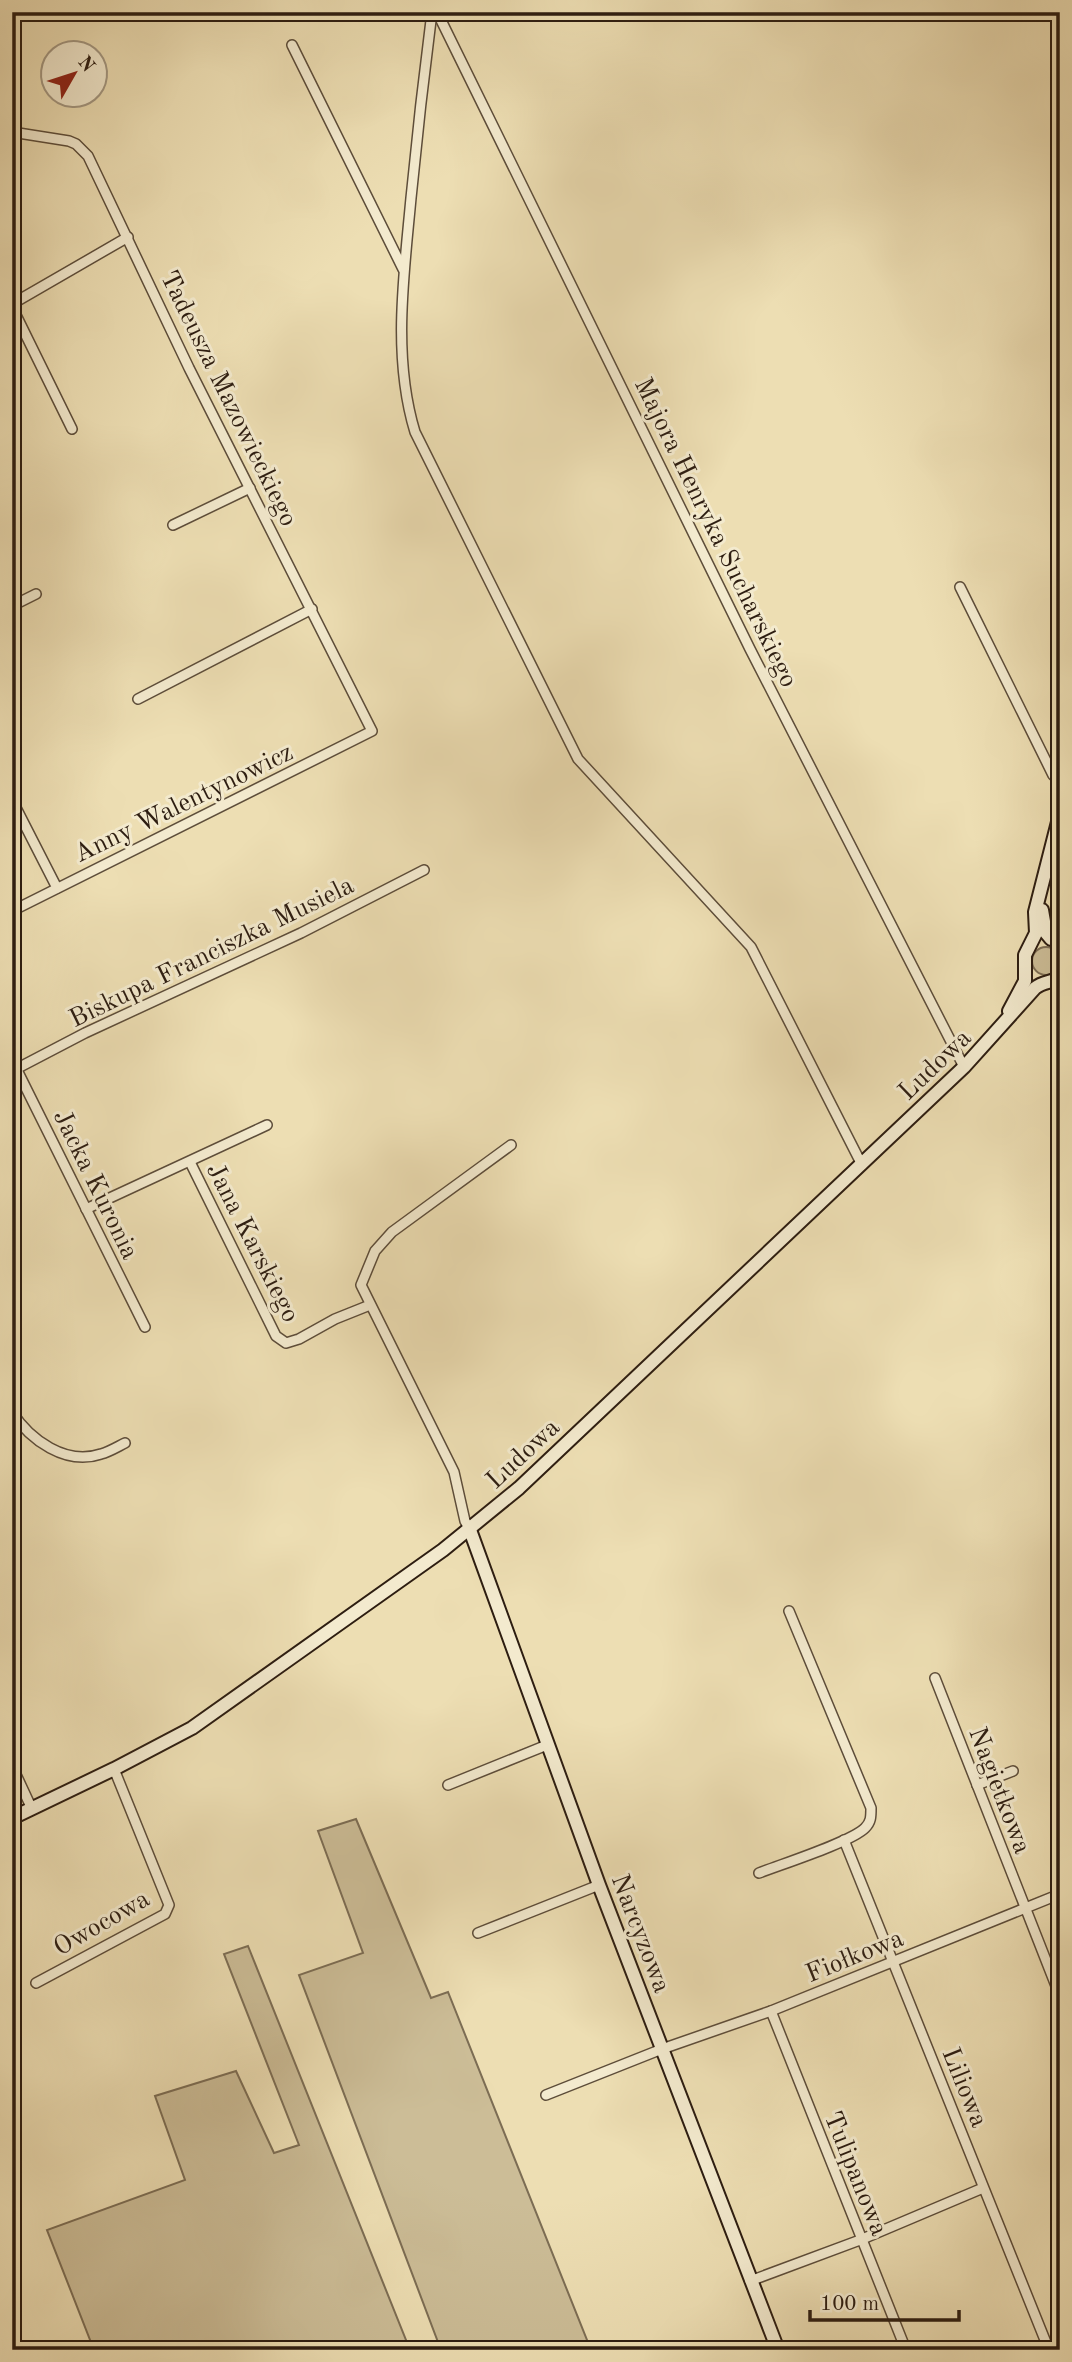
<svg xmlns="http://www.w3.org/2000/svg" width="1072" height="2362" font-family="'Old Standard TT',serif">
<rect width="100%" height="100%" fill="#eddeb3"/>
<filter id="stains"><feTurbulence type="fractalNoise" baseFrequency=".00286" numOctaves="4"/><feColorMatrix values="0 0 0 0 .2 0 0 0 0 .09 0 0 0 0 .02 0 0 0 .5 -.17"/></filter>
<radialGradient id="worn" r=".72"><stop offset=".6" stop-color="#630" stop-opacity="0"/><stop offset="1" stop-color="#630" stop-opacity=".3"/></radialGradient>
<g fill="#ccbd97" stroke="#7c6d54" stroke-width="2">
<circle cx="1046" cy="961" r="14"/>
<polygon points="356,1819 431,1998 448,1992 591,2350 441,2350 299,1975 363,1953 318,1831"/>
<polygon points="248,1946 410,2350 94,2350 47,2230 185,2180 155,2096 236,2071 274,2153 299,2145 224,1954"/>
</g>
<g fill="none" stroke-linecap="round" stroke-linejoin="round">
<g stroke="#5d4d3a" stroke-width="12">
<g id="street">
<path d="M432,12C424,74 417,136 411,198C404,275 392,356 415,432L578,759L751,947L862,1165"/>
<polyline points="437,12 750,649 964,1067"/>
<polyline points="292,45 403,269"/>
<polyline points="12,132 69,141 76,144 88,156 189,368 372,731 12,911"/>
<polyline points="12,304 128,237"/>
<polyline points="12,307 72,429"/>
<polyline points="173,525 250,488"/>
<polyline points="960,587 1053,775 1060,782"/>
<polyline points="12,606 36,594"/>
<polyline points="138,699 312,609"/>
<polyline points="12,800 57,888"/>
<polyline points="12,1060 145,1327"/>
<polyline points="16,1069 85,1033 301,933 424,870"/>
<polyline points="190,1162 276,1336 286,1343 299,1339 335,1319 370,1305"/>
<polyline points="86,1209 267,1125"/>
<path d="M12,1412C30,1440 66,1466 101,1454C109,1452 117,1447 125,1443"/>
<polyline points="470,1530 465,1521 454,1472 361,1285 375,1251 392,1232 511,1145"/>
<polyline points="935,1678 1060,1996"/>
<polyline points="12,1766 32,1809"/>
<polyline points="448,1785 547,1745"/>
<polyline points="977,1785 1013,1771"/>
<polyline points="844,1840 1049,2350"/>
<path d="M759,1873C782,1864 851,1842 865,1828C871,1822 871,1817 871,1808L789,1611"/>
<polyline points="478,1933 599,1885"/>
<polyline points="36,1983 165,1914 169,1905 114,1769"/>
<polyline points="771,2011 906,2350"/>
<polyline points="546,2095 662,2049 771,2011 1060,1894"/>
<polyline points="750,2281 860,2240 983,2188"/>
</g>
</g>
<g stroke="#2d1d11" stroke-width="16">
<g id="secondary">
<polyline points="1042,910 1046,933 1051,939"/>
<polyline points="1009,1011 1025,981 1025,955 1036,933 1035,912 1060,814"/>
<polyline points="470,1530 599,1885 778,2350"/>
<path d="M12,1818L114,1769L192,1728L443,1550L519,1488L964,1067L1035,988C1043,981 1052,983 1060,977"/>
</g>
</g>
<use href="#street" stroke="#f3eace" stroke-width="9"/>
<use href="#secondary" stroke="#f3eace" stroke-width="12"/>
</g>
<g text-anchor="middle" stroke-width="6" stroke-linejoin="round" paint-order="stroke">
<g font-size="26" fill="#2d1d11" stroke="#f3eace">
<text transform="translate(230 398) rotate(64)" y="9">Tadeusza Mazowieckiego</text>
<text transform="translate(717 532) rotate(64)" y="9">Majora Henryka Sucharskiego</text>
<text transform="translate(183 802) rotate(-26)" y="9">Anny Walentynowicz</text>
<text transform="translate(211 951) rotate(-26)" y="9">Biskupa Franciszka Musiela</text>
<text transform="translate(934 1064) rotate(-44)" y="9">Ludowa</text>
<text transform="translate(97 1184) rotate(64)" y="9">Jacka Kuronia</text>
<text transform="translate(254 1242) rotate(63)" y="9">Jana Karskiego</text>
<text transform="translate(522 1453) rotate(-43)" y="9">Ludowa</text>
<text transform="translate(1001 1790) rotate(69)" y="9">Nagietkowa</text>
<text transform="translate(101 1922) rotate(-30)" y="9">Owocowa</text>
<text transform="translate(642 1933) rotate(69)" y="9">Narcyzowa</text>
<text transform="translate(854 1955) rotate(-22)" y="9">Fiołkowa</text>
<text transform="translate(966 2087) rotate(68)" y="9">Liliowa</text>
<text transform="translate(857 2173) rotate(68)" y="9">Tulipanowa</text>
</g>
</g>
<rect width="1072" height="2362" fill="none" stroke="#eddeb3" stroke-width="42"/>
<rect x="14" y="14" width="1044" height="2334" fill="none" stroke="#2d1d11" stroke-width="3.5"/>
<rect x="21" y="21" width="1030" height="2320" fill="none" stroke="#2d1d11" stroke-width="2"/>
<g transform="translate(74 74) rotate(51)"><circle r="33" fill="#f3eace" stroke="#a49882" stroke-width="2"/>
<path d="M0-5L12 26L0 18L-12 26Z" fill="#8f2418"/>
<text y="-10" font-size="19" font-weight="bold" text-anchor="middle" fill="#2d1d11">N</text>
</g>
<path d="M810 2310v10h149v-10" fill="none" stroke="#2d1d11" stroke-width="3.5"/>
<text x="820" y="2310" font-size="21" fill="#2d1d11" stroke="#f3eace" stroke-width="5" paint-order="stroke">100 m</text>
<rect width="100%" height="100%" filter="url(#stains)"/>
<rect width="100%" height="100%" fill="url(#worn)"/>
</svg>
